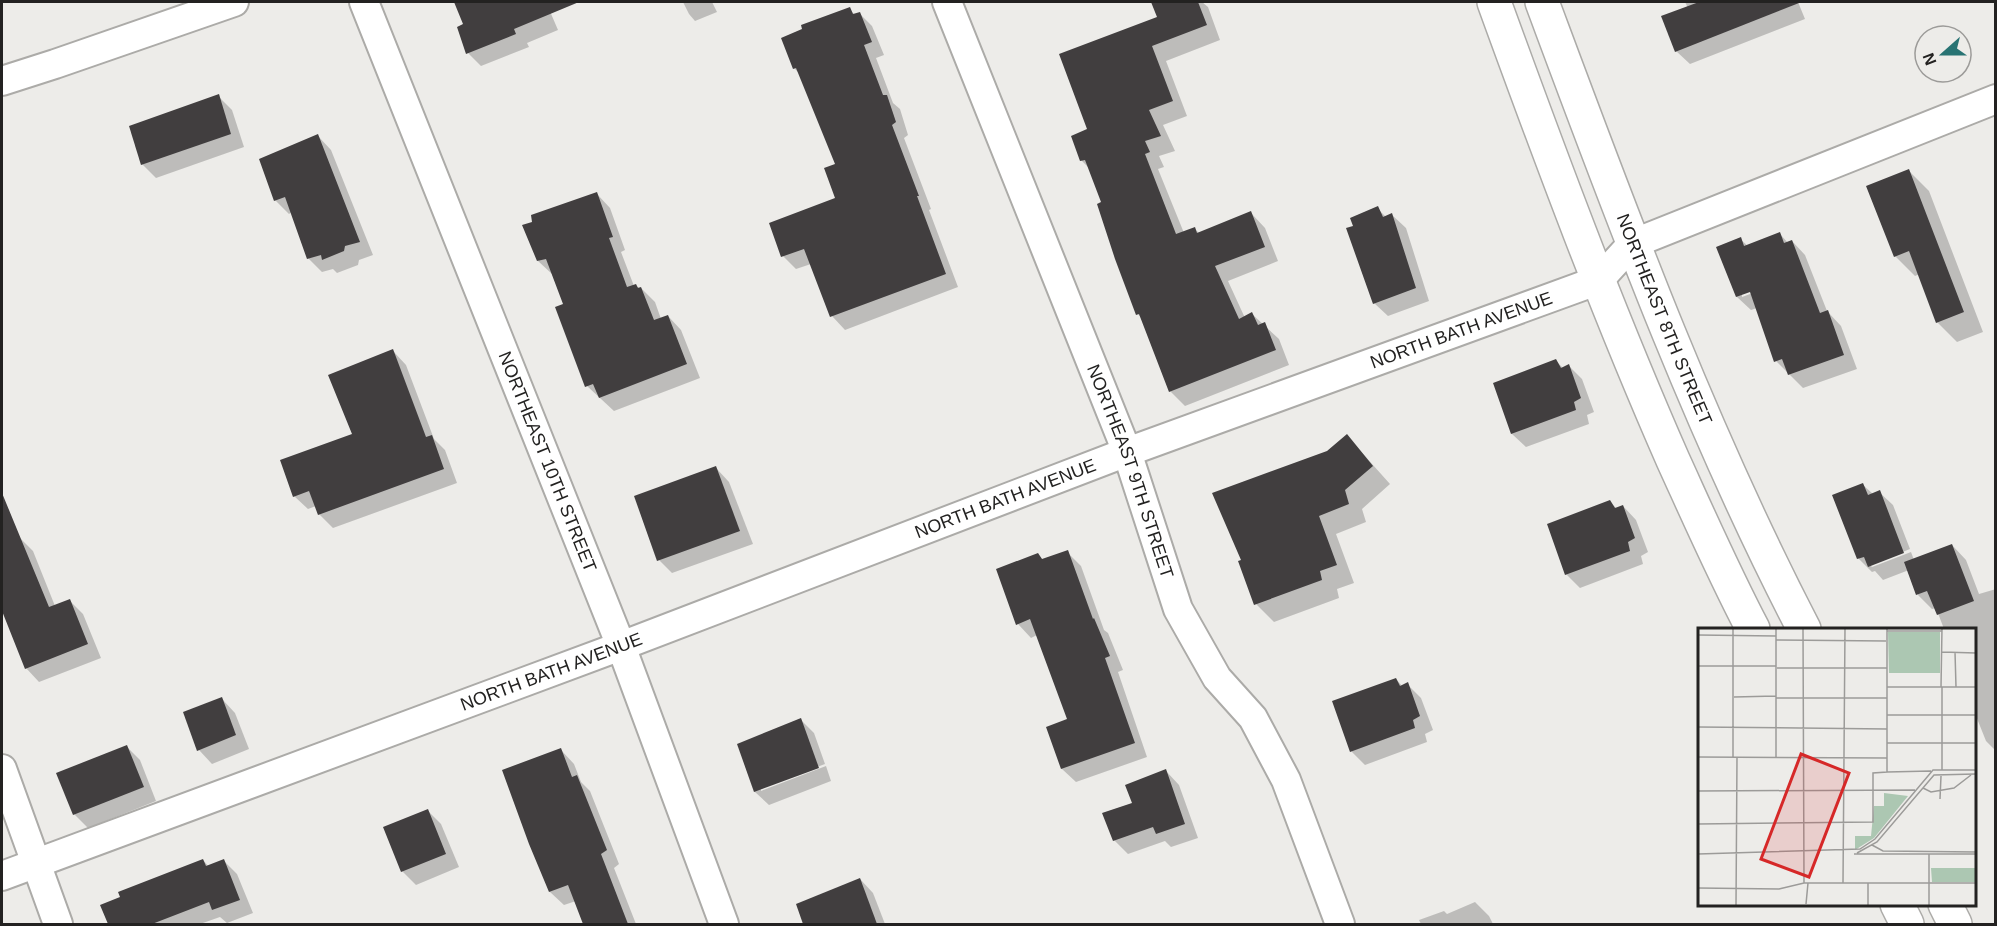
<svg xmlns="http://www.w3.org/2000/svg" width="1997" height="926" font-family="Arial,sans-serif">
<rect width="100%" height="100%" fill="#edece9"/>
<g fill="#0003" fill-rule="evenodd">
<polygon points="472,2 546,2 558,30 527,43 529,47 481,66 468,53 465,25 458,7"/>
<polygon points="683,2 712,2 717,12 695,21 689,14"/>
<polygon points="1169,2 1202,2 1208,7 1220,40 1166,61 1187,116 1163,125 1175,151 1159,156 1164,167 1158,169 1184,233 1194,228 1199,233 1251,213 1265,228 1278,261 1228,281 1245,318 1252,314 1279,339 1289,365 1185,406 1170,391 1142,319 1138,314 1103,203 1090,169 1081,160 1089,130 1159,18 1155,7"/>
<polygon points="1685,2 1798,2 1805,19 1690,64 1676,51 1688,8"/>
<polygon points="849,9 855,15 859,13 872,26 884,55 876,58 893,103 900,109 908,135 904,138 931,209 929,210 958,287 845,330 832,316 811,264 796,269 783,256 837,199 837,165 800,74 794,68"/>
<polygon points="218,96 232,110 244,147 156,178 142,164"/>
<polygon points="318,136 331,150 373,255 359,260 358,265 337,273 333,269 322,272 308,258 292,212 289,214 275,200"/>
<polygon points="1909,171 1929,191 1983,332 1957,342 1937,322 1920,274 1915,276 1895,256"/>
<polygon points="597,194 610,208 625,250 621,252 634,286 641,288 655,302 661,319 668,316 681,330 700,378 614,411 587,386 565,305 552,274 538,261"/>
<polygon points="1377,208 1386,217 1392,215 1406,228 1429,301 1388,316 1374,303 1355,227"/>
<path d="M1780,234L1788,243L1792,241L1805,255L1827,311L1841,326L1857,369L1803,388L1776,361L1757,308L1751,310L1737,297L1718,248L1740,239L1748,246ZM1757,288L1758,291L1742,297V293Z"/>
<polygon points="393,351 406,365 434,439 445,450 457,483 333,528 319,514 316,506 308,509 294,496 354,435"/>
<polygon points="1556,361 1563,368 1569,366 1582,379 1594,412 1587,415 1589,424 1526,447 1512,434 1495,384"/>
<polygon points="1347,436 1390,484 1362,509 1366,522 1336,534 1354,583 1337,589 1339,598 1274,622 1256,604"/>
<polygon points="716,468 729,482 753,544 672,573 659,560"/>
<polygon points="1863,485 1873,494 1879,492 1893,505 1910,549 1870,565 1872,567 1911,552 1914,560 1952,545 1966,560 1979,594 1996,589 1996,751 1986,741 1974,711 1974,629 1944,629 1936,608 1932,609 1918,595 1909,570 1883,580 1875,571 1872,572 1858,558"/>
<polygon points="1610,502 1617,509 1623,506 1636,520 1648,552 1641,556 1643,564 1580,588 1566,574"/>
<polygon points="20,538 33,551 55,606 70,601 83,614 101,658 39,682 26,668 2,607 2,545"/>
<polygon points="1067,552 1081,566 1104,630 1108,633 1123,670 1118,672 1147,757 1076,782 1062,769 1048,728 1069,720 1037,635 1031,638 1018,624 1038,555 1043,560"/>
<polygon points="1396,679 1402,686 1407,684 1421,698 1433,730 1425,734 1427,742 1365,765 1352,752 1334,702"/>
<polygon points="222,699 235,713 249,749 212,764 199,750 185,713"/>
<polygon points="801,720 814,733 825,764 761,788 761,791 826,766 831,781 769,805 755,792 739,745"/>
<polygon points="126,746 140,760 156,801 88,828 74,814"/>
<polygon points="561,750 574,764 581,782 590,791 619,864 614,868 636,924 585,924 576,901 564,905 550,892"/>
<polygon points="1166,771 1179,785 1198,838 1171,847 1165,841 1128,854 1114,840 1134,804"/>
<polygon points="428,811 441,824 459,867 416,885 402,871"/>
<polygon points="203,860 209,867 224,861 237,874 253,913 227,923 220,917 200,924 109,924 102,906"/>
<polygon points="860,879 873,893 885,924 805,924 798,905"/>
<polygon points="1475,902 1489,916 1493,924 1421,924 1419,920 1444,911 1447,914"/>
</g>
<g fill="#413e3f">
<polygon points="454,2 579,2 514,29 516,34 466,54 457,27 463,24"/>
<polygon points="1151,2 1198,2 1207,25 1152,46 1173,101 1149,110 1161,136 1145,141 1150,152 1145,154 1176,234 1195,227 1197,233 1251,211 1265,247 1215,266 1239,319 1252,312 1258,325 1265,322 1276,350 1169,392 1139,314 1136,315 1115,259 1097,204 1101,202 1085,160 1080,161 1071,136 1087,129 1059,54 1157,17"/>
<polygon points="1699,2 1798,2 1799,3 1675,52 1661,16"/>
<polygon points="850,7 853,14 860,12 872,42 864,45 883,95 887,95 896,122 892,125 919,196 917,196 946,274 830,317 804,249 781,257 769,223 835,198 824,168 835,164 796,68 793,69 781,38 802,29 801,25"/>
<polygon points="219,94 231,134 141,165 129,126"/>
<polygon points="318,134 360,242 345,246 344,251 322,260 321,255 307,259 285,197 274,201 259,159"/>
<polygon points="1909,169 1964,312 1936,323 1909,251 1894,257 1866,186"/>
<polygon points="597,192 613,237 609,238 627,287 636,284 638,288 641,287 654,320 668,315 687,364 599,398 593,384 585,387 555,307 563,304 546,259 537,261 522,225 532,222 531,215"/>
<polygon points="1378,206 1383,217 1392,213 1416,288 1373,304 1346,228 1353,226 1350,218"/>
<polygon points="1780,232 1784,243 1792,240 1820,313 1828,310 1844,355 1788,375 1782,359 1774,362 1750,292 1736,297 1716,247 1741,237 1744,246"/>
<polygon points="393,349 426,437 432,435 444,469 318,515 309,491 293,497 280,460 352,434 328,375"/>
<polygon points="1556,359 1561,368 1569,364 1581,398 1574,402 1576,410 1511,434 1493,383"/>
<polygon points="1347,434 1373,466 1345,490 1349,504 1319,516 1337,565 1320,571 1322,580 1254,605 1238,561 1241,560 1212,493 1327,451"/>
<polygon points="716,466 740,531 657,561 634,496"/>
<polygon points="1863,483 1868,495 1880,490 1904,553 1868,567 1864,557 1857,559 1832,495"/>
<polygon points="2,493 49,607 70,599 88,644 25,669 2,611"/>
<polygon points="1610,500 1615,508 1623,505 1635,538 1628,542 1630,551 1565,575 1547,524"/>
<polygon points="1952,544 1974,601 1937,615 1927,591 1916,595 1904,562"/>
<polygon points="1068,550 1093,619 1094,618 1110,656 1105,658 1135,743 1061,769 1046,727 1067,719 1030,619 1016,625 996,569 1038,553 1042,559"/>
<polygon points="1396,678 1400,686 1408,682 1420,716 1413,720 1415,728 1350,752 1332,701"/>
<polygon points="222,697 236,735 197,751 183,712"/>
<polygon points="801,718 819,768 754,792 737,744"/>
<polygon points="127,745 144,787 73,815 56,773"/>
<polygon points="561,748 572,777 577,775 607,850 601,854 628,924 583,924 568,885 549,892 529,844 502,770"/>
<polygon points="1166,769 1185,824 1156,834 1153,827 1113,841 1102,813 1132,803 1125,785"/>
<polygon points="428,809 446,854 401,872 383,827"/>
<polygon points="203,859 206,866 224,859 240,900 212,910 209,902 152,924 108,924 100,905 120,897 118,892"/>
<polygon points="860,878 877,924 803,924 796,904"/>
</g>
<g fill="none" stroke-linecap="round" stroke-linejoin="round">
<g stroke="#acaba8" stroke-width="32">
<g id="street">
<path id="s1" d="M364,2L621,646L724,924"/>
<path id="s2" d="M947,2L1127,452L1178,609L1217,678L1253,718L1286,780L1340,924"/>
<polyline points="2,81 55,64 234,2"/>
<polyline points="2,769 58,924"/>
<path id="s3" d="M2,876L621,646L1127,452L1599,280L1632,244L1996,99"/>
</g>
</g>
<g stroke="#acaba8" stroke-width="36">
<g id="secondary">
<path d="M1494,2C1550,156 1607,310 1673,460C1699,517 1724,574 1753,629"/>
<path id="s4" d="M1542,2C1621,214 1699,427 1804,629"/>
<polyline points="1897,904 1907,924"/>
<polyline points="1945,904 1955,924"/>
</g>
</g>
<use href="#street" stroke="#fff" stroke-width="28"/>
<use href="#secondary" stroke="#fff" stroke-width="33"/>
</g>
<g text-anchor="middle" stroke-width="6" stroke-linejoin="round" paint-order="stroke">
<g font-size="18" fill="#232221" stroke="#edece9">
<text dy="6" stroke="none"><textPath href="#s4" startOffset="340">NORTHEAST 8TH STREET</textPath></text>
<text dy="6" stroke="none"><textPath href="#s3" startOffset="1558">NORTH BATH AVENUE</textPath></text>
<text dy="6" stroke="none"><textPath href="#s1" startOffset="495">NORTHEAST 10TH STREET</textPath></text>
<text dy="6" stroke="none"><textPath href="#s2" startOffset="504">NORTHEAST 9TH STREET</textPath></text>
<text dy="6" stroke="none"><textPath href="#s3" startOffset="1072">NORTH BATH AVENUE</textPath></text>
<text dy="6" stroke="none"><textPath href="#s3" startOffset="586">NORTH BATH AVENUE</textPath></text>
</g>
</g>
<g transform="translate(1698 628)">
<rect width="278" height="278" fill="#edece9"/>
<path d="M190,4H242V45H191ZM186,165L210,168L176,210L157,222V208H173L176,178H186ZM233,240H277V254H234Z" fill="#acc7b2"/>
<path fill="none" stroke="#9c9b99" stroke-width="1.5" d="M35,0V129M105,0L106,255M189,3H244M0,7L78,8M78,12L188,13M244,24L278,25M257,24L258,59M0,38H78M79,40H189M189,59H278M243,59L244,0M244,59V142M36,69L78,68M78,70H189M189,87H278M0,99L189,101M189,115H278M0,129L189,130M78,129V0M189,144L233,143M225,160L233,164L256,160L273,147M0,163L217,162M242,171L243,148M0,196L175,194V145L189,144V0M174,217L185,223L278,224M159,225L179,214L236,147L278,146M0,226L162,221L177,211L235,142H278M156,226H278M145,255L147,0M0,260L81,261L106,255H278M108,276L110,255M38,277L39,129M170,277V255M231,277V226"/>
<path fill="#d62828" fill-opacity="0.15" stroke="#d62828" stroke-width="3" d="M103,126L151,145L111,249L63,231Z"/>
<rect width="278" height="278" fill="none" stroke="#232221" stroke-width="3"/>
</g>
<rect width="1997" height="926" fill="none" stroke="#232221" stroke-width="6"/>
<g transform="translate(1943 54) rotate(249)"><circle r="28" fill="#edece9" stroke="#9c9b99" stroke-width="1.5"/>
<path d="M0-4.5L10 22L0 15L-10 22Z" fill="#287373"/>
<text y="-9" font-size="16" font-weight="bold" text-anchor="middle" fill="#232221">N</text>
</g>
</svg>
